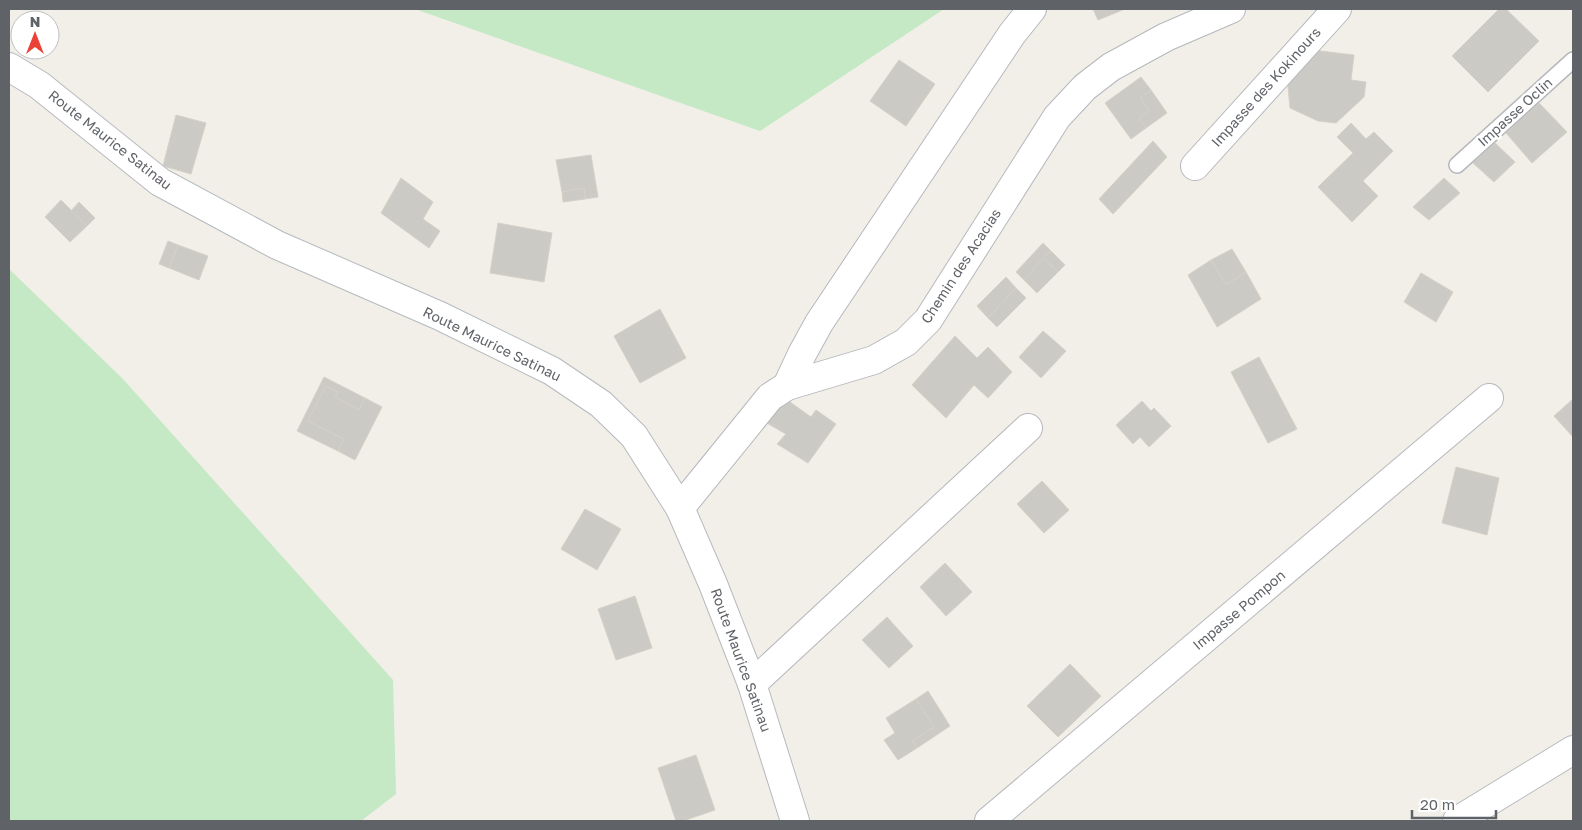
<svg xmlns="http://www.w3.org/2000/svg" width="1582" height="830" font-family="'Golos Text',sans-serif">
<rect width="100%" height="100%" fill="#f1efe8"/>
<g fill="#c5e8c5">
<polygon points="415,9 944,9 760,131"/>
<polygon points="9,269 122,378 393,680 396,794 361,821 9,821"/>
</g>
<g fill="#cccac5" stroke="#d6d1c6">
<polygon points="1093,9 1125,9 1098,20"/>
<polygon points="1499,9 1506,9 1539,41 1488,92 1452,56"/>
<polygon points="1312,50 1354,55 1351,80 1366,82 1364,97 1336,123 1318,121 1290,108 1287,76"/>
<polygon points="899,60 935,84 906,126 870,101"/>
<polygon points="1141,77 1151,90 1140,98 1149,110 1139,118 1146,128 1131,139 1105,103"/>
<polygon points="1151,90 1167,113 1146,128 1139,118 1149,110 1140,98"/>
<polygon points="1539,103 1567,132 1532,163 1506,133"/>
<polygon points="176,115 206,123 191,174 163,166"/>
<polygon points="1351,123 1366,139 1374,132 1393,151 1363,181 1378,196 1352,222 1318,187 1353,153 1337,137"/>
<polygon points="1153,141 1167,157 1113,214 1099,199"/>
<polygon points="1495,143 1515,162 1494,182 1473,163"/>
<polygon points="591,155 598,197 585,199 584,188 562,192 556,160"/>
<polygon points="401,178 433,202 423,219 440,231 429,248 381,213"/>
<polygon points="1444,178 1460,193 1429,220 1413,207"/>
<polygon points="584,188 585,199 563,202 562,192"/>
<polygon points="61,200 87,226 70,242 45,217"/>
<polygon points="79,202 95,218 87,226 71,211"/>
<polygon points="498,223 552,233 544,282 490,273"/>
<polygon points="168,241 178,245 169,268 159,264"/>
<polygon points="1043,243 1051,251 1024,280 1016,272"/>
<polygon points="178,245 208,256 199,280 169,268"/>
<polygon points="1232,249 1246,272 1226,285 1211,260"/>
<polygon points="1051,251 1065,265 1058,272 1043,258"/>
<polygon points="1043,258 1058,272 1037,293 1024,280"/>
<polygon points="1211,260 1226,285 1246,272 1261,299 1217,327 1188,275"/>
<polygon points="1421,273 1453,292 1436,322 1404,302"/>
<polygon points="1006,277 1016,288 988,318 977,306"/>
<polygon points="1016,288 1026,298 997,327 988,318"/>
<polygon points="660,309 686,358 640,383 614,336"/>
<polygon points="1043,331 1066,351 1041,378 1019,357"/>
<polygon points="955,336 977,358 988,347 1012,372 988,398 974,385 946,418 912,385"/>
<polygon points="1259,357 1297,429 1268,443 1231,372"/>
<polygon points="324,377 365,398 359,410 335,397 338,392 326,386 308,421 344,439 338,451 297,431"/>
<polygon points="326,386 338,392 335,397 359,410 365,398 382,407 355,460 338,451 344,439 308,421"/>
<polygon points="783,397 811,417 816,410 836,424 808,463 777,444 786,434 765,422"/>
<polygon points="1573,399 1573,437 1554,416"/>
<polygon points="1142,401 1151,411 1154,408 1171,426 1149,447 1140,437 1133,444 1116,425"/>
<polygon points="1456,467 1499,478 1487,535 1442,523"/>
<polygon points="1042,481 1069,510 1044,533 1017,504"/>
<polygon points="585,509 621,529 597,570 561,549"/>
<polygon points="945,563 972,592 946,616 920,587"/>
<polygon points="635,596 652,648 616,660 598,609"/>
<polygon points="887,617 913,646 889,668 862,640"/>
<polygon points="1070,664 1101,696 1058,737 1027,706"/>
<polygon points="928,691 950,726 917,748 912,741 934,727 916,699"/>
<polygon points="916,699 934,727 912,741 917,748 898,760 884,740 895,733 886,718"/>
<polygon points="696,755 715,810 683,821 676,821 658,768"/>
</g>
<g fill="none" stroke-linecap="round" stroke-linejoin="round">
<g stroke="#b5b8bc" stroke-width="18">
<polyline id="lane" points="1457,165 1573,60"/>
</g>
<g stroke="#b5b8bc" stroke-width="30">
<g id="street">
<polyline points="1195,166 1337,9"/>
<polyline points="787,386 802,354 819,323 1012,34 1032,9"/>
<polyline points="680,508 770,397 787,386 874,360 906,342 928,320 1057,117 1085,87 1111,67 1166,37 1231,9"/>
<polyline points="752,684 1028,428"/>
<polyline points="989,821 1489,398"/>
<polyline points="1457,821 1573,750"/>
</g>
</g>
<g stroke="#b6babf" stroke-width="30">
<polyline id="secondary" points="9,67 39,85 160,182 277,245 440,316 552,371 601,404 634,436 680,508 713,584 752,684 795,821"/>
</g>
<use href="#lane" stroke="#fff" stroke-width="15"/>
<use href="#street" stroke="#fff" stroke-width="28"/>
<use href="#secondary" stroke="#fff" stroke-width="28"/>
</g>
<g text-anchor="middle" stroke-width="5" stroke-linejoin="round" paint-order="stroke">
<g font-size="14" fill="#5f6368" stroke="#fff">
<text transform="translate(1266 87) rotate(-48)" y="5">Impasse des Kokinours</text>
<text transform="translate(1515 112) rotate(-42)" y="5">Impasse Oclin</text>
<text transform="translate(110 140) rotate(38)" y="5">Route Maurice Satinau</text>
<text transform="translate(961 266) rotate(-57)" y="5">Chemin des Acacias</text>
<text transform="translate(492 344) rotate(26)" y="5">Route Maurice Satinau</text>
<text transform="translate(1239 610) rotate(-40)" y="5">Impasse Pompon</text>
<text transform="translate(741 660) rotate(70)" y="5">Route Maurice Satinau</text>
</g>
</g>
<rect width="1582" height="830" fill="none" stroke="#5f6368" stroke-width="20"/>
<g transform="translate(35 35)"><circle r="24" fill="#ffffff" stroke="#bfc1c3"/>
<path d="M0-4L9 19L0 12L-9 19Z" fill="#ea4335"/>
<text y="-8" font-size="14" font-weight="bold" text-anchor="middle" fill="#5f6368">N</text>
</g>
<path d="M1412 810v8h84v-8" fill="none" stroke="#5f6368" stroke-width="2.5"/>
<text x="1420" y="810" font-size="15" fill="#5f6368" stroke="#ffffff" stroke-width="4" paint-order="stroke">20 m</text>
</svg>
